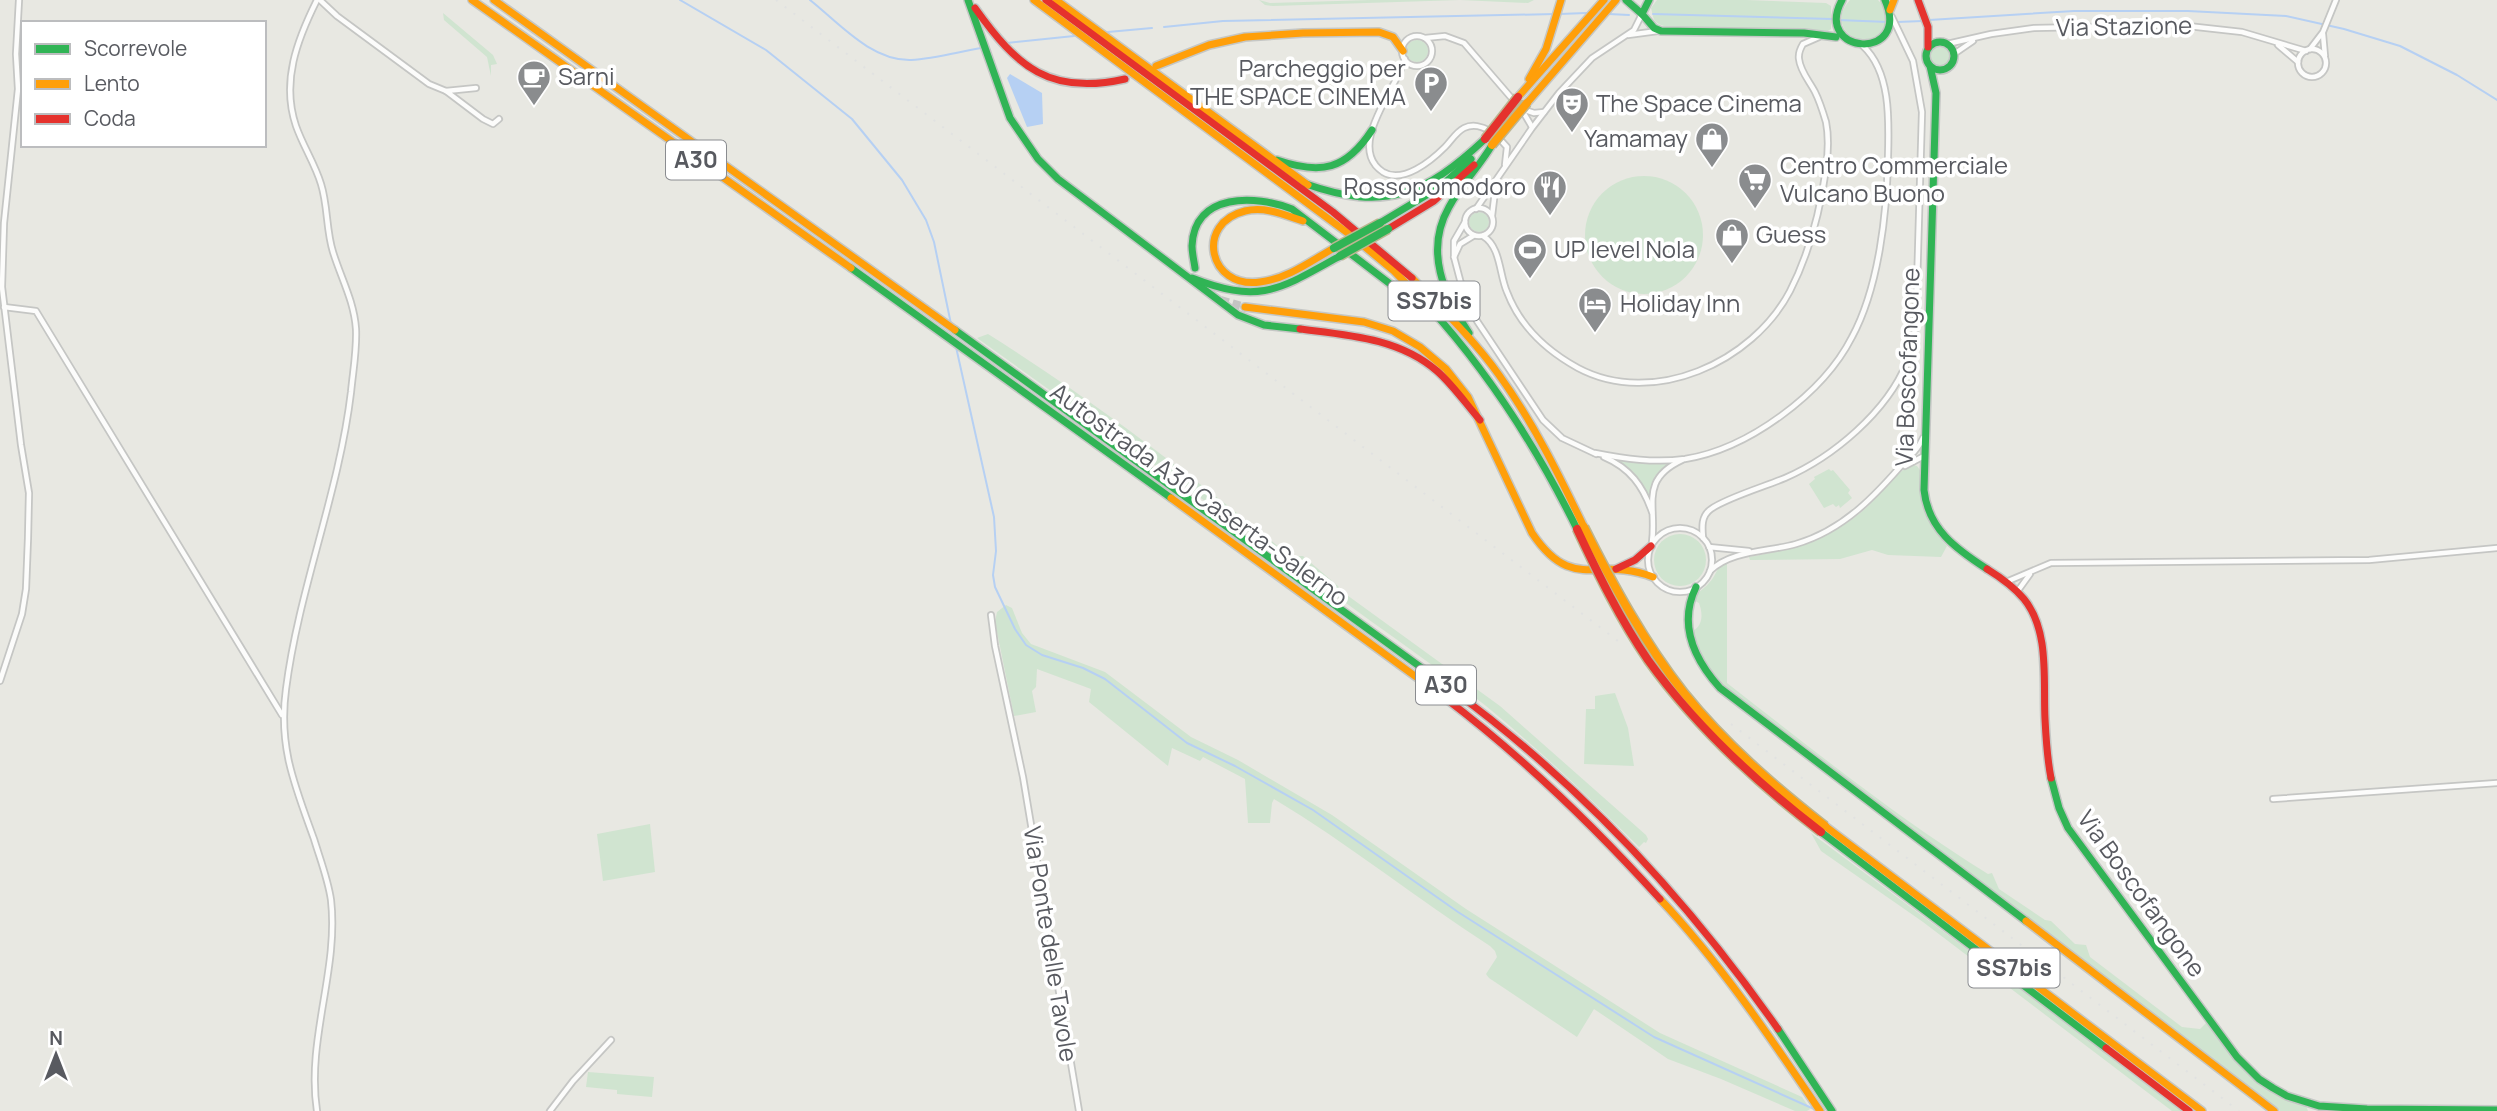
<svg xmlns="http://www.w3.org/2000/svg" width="2497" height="1111" font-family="Manrope,sans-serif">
<rect width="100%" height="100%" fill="#e8e8e2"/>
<g fill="#d0e4d0">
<polygon points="1259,0 1270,3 1371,0 1534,0 1528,3 1460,0 1273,6 1265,5"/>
<path d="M1657,0H1746L1826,3L1831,6V29L1828,31L1664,26C1652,22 1654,18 1651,8Z"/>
<path d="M1850,0H1878C1885,7 1889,15 1885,25C1874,58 1821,31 1850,0Z"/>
<polygon points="443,13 493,55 497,64 491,65 491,76 487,57 444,20"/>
<circle cx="1417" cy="51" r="11"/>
<circle cx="1940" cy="56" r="10"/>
<circle cx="1644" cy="235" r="59"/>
<circle cx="1479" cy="222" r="10"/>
<path d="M988,334C1093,400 1194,477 1290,556H1303L1338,586L1340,590L1500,706L1646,835L1648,839L1646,843L1644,842L1639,847C1590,798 1540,750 1486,706C1437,667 1385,632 1335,595C1327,585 1319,578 1307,574L977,338Z"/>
<polygon points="1615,459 1629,462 1671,463 1655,476 1649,495 1634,473"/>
<path d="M1911,464L1917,466L1920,470C1920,500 1926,523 1947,546L1941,557L1888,555L1872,550L1840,559L1750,560L1749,557C1794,549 1833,539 1868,506C1882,493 1895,474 1911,464Z"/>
<polygon points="1829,469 1831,471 1833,470 1850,490 1848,493 1852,498 1840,508 1839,505 1836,507 1833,504 1824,508 1809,484 1815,479 1814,477"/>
<circle cx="1680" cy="560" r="26"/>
<path d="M1727,562V683C1812,749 1896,817 1988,874L1992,873L1999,889L2045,920L2051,921L2075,944L2086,945L2090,957L2182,1027L2200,1029L2207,1022C2239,1065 2255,1086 2306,1106L2308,1111H2280L1720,683C1707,666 1698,652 1693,631C1703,625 1703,614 1699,603L1693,600C1697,592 1704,589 1709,583C1717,575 1716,566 1727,562Z"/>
<path d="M1006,605L1012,608L1022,633L1031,644L1105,672L1191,737L1238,760L1332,815L1466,909L1660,1033L1802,1097L1810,1109L1807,1111H1795L1721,1079L1668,1059L1594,1009L1577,1037L1489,978L1486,974L1497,957L1495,951L1490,946C1417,899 1349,844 1274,799L1272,803L1270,823H1248L1245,779L1203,757L1200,761L1172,748L1168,766L1089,702L1091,689L1037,669L1036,687L1032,691L1036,712L1014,716L995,622L997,612Z"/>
<polygon points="1615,693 1628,728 1634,766 1584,764 1586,709 1595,709 1595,696"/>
<polygon points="650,824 655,872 603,881 597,834"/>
<polygon points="1811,833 2116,1060 2182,1111 2172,1111 1923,922 1821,851"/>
<polygon points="588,1072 654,1077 652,1097 617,1094 617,1090 586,1087"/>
</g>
<polygon fill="#b6d0f3" points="1010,74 1042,93 1043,124 1027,127 1007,78"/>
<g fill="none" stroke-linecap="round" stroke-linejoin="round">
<g stroke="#b6d0f3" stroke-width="2">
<polyline points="680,0 766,50 852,119 902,180 926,220 934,242 951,324"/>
<path d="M810,0C839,23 871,61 911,60C934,59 958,52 981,48"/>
<polyline points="1560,14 1586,13"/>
<polyline points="1609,14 1629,15"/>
<polyline points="1653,14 1832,19"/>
<polyline points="1838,20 1888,22"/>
<polyline points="1929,20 2074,11 2188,11 2286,16 2344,29 2400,46 2457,75 2497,100"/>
<polyline points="1897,22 1923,21"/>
<polyline points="1164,27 1223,21 1555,14"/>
<polyline points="1108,32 1152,28"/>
<polyline points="1007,43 1074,36"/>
<polyline points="956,347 994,517 996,551 993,575 995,587 1015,629 1026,645 1042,655 1083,668 1105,679 1187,743 1235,766 1313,810 1458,912 1654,1037 1814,1109"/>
</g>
<polyline stroke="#c4c4c2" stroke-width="8" stroke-dasharray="8 4" stroke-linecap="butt" points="1221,300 1245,307"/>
<g stroke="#c5c6c4" stroke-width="8">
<g id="street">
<polyline points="320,0 337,16 429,84 446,91"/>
<polyline points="2323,34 2325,56"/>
<polyline points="1628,35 1658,31"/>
<circle cx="1417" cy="51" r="15"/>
<polyline points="1425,38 1445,36 1464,43 1514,101"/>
<polyline points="1947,44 1991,34 2034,28 2179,25 2242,32 2306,51"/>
<polyline points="2278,45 2298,62"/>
<polyline points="2310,49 2323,32 2336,0"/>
<circle cx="2312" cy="63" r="14"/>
<polyline points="1954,54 1973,41"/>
<path d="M1405,59C1397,88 1345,147 1383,172C1403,184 1431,161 1445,147C1451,141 1456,132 1464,128C1472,124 1482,126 1490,131"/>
<polyline points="476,88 446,91 483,119 493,124 499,119"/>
<polyline points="1522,109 1534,113 1544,112"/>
<polyline points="1522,110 1532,127"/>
<polyline points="1497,136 1507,147 1505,165"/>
<circle cx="1479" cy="222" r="14"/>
<polyline points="1476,209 1532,128 1559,93 1592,58 1634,30 1642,14"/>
<polyline points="1492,216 1496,183"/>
<polyline points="1465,222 1454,241 1454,257 1464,295 1477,321 1543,420 1562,438 1596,454"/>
<path d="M1483,236C1501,247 1499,274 1507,292C1520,326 1547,351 1578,368C1653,408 1753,362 1790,291C1810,252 1820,212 1826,169C1828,154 1829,137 1826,122C1823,112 1820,102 1815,92C1810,82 1800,71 1799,59C1798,53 1800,49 1803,44L1819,37"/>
<polyline points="1454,257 1460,244 1473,236"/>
<polyline points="4,307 36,311 282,715"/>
<path d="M1595,453C1625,459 1654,463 1685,459C1748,449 1823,394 1852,337C1879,287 1887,213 1888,156C1889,121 1891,72 1863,46"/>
<path d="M1604,457C1630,468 1643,486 1652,512"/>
<polyline points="1905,466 1924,456"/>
<circle cx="1680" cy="560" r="32"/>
<path d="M1703,538C1702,527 1701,516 1711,509C1726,498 1766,486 1785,478C1833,457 1887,412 1907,362C1913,349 1914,335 1916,321L1922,112L1913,61L1892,17"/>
<path d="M1652,542C1657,506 1639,480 1682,460"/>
<polyline points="1709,547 1749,551"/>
<path d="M1710,571C1731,550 1768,552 1796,544C1844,530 1876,495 1907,459C1914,452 1919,447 1923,438"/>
<polyline points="2006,582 2051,563 2369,560 2497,548"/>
<polyline points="2017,592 2030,574"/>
<polyline points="991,615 995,646 1023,777 1079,1111"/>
<polyline points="0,681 22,614 26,589 28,538 29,493 21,445 2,287 4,223 18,89 16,54 19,0"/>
<polyline points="2273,799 2497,783"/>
<path d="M317,1111C306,1040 339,970 331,900C328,879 320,859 314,839C295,786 278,747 286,689C299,588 339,493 351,392C353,371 357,350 356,329C354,301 341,278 333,252C326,230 328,206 321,184C315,164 303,146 296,126C281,82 297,40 317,0"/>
<polyline points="550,1111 573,1081 611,1040"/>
</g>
</g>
<g stroke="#c5c7c5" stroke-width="10">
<g id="fast">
<polyline points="968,0 1010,118 1038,159 1058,179 1238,315 1264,325 1300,329"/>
<polyline points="1626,0 1642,14"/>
<polyline points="1649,0 1642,14 1654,28 1661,31 1804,33 1836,37"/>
<path d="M1842,0C1812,55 1912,62 1885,0"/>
<circle cx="1940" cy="56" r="14"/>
<path d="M1930,66L1936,93L1924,490C1928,529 1956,549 1987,569"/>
<path d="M1277,160C1321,175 1346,170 1372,130"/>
<path d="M1306,184C1386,212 1425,195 1485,139"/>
<polyline points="1380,223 1440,187 1471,159"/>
<polyline points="851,268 1171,498"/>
<path d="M1195,268C1194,261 1192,253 1192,246C1194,192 1256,195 1292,209L1423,309"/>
<path d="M1192,278C1261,305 1280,289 1340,256"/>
<path d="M1429,307C1490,374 1537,448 1577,529"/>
<polyline points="955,330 1455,692"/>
<path d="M1469,333C1444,295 1424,251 1449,207C1461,185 1479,167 1492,145"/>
<path d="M1696,587C1678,624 1694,659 1720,688L2026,921"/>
<polyline points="2051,778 2059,808 2068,828 2237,1057 2259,1079 2273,1088 2287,1096 2319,1106 2367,1109 2497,1110"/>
<polyline points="1821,832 2106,1048"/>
<polyline points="1778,1029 1832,1111"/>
</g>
</g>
<g stroke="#c5c7c5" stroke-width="10">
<g id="slow">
<polyline points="472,0 851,268"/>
<polyline points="494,0 955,330"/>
<polyline points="1034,0 1353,237 1394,271 1429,307"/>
<polyline points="1056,0 1308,185"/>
<polyline points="1890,10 1894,0"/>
<polyline points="1156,66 1209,45 1245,37 1303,33 1379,32 1393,37 1403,51"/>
<polyline points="1529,79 1546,49 1561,0"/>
<polyline points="1518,97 1604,0"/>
<polyline points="1527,103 1616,0"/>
<path d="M1303,221C1285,215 1265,206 1245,211C1195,223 1208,289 1260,282C1287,279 1311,261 1334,248"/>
<path d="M1412,278C1442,309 1474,340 1499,375C1533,422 1559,475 1584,527"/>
<path d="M1245,307L1364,322L1393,331L1420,347L1446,369L1468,397L1532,533C1573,594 1597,555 1653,577"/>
<polyline points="1171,498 1445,698"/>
<polyline points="1825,826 2202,1111"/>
<path d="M1660,899C1721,964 1770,1037 1820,1111"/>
<polyline points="2026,921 2274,1111"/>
</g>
</g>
<g stroke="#c5c7c5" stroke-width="10">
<g id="jam">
<polyline points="1046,0 1333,212 1412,278"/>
<polyline points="1918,0 1928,27 1928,47"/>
<path d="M975,8C1017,67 1050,96 1125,79"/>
<polyline points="1388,229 1434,201 1474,165"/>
<path d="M1300,329C1348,335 1399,338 1437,371C1453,385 1466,404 1480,420"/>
<polyline points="1616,569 1635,560 1651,546"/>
<path d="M1987,569C2000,577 2014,587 2024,599C2050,631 2043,681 2045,719C2046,739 2047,758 2051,778"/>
<path d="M1455,692C1580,784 1689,902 1778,1029"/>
<path d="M1445,698C1524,758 1593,825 1660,899"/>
<polyline points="2106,1048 2189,1111"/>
</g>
</g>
<use href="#street" stroke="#fcfcfb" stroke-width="4.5"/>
<use href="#fast" stroke="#30b455" stroke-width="7"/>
<use href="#slow" stroke="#ff9f0a" stroke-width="7"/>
<use href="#jam" stroke="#e5322d" stroke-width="7"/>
<g stroke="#e1e2e1" stroke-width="2" stroke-dasharray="2 9" stroke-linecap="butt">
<polyline points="776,0 1618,641"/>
<polyline points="1731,724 2239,1111"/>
</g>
<g stroke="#bdb692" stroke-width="11" stroke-linecap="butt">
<g id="fast-bridge">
<polyline points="1334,248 1380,223"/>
<polyline points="1340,256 1388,229"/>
</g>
</g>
<g stroke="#bdb692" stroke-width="11" stroke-linecap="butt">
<g id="slow-bridge">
<polyline points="1492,145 1527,103"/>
<path d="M1584,527C1613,585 1644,642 1684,693C1725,744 1774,786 1825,826"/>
</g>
</g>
<g stroke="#bdb692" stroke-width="11" stroke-linecap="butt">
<g id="jam-bridge">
<polyline points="1485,139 1518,97"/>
<path d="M1577,529C1598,574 1620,619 1648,660C1696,727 1756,782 1821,832"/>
</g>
</g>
<use href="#fast-bridge" stroke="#30b455" stroke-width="8"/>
<use href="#slow-bridge" stroke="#ff9f0a" stroke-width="8"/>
<use href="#jam-bridge" stroke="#e5322d" stroke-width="8"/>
</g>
<defs>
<g id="cafe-pin" transform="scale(1.75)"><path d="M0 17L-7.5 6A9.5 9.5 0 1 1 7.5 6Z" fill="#8a8c8e" stroke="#fff"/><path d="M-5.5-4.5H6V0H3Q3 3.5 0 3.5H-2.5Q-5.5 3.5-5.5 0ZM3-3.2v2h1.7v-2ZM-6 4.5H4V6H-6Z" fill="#fff"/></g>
<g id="parking-pin" transform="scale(1.75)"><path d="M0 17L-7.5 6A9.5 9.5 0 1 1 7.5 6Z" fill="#8a8c8e" stroke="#fff"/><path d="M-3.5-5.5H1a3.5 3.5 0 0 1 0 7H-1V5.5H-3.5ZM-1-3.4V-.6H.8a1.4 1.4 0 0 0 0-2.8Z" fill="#fff"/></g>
<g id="theatre-pin" transform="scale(1.75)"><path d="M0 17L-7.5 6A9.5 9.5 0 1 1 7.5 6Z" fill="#8a8c8e" stroke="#fff"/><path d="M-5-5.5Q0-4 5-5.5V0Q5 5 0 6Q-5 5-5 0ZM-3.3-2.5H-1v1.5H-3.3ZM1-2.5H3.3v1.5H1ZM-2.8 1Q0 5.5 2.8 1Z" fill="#fff"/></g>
<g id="shop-pin" transform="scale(1.75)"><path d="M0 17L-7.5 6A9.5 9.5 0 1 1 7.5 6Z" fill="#8a8c8e" stroke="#fff"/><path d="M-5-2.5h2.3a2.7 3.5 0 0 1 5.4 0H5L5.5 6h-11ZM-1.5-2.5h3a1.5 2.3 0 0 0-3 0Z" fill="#fff"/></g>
<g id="supermarket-pin" transform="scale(1.75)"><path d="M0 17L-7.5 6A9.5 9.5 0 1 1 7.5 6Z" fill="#8a8c8e" stroke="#fff"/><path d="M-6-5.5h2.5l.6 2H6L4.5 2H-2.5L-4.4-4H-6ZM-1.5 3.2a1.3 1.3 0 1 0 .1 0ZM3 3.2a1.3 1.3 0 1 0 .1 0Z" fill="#fff"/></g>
<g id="restaurant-pin" transform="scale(1.75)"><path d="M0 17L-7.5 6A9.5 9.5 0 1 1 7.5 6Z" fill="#8a8c8e" stroke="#fff"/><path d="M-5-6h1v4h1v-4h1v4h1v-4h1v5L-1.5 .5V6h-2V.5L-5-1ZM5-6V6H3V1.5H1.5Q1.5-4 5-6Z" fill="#fff"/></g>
<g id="stadium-pin" transform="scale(1.75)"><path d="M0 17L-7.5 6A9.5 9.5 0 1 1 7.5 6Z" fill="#8a8c8e" stroke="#fff"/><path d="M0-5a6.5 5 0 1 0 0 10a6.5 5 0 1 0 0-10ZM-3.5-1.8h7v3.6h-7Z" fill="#fff"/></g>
<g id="hotel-pin" transform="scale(1.75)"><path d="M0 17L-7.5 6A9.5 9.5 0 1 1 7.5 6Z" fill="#8a8c8e" stroke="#fff"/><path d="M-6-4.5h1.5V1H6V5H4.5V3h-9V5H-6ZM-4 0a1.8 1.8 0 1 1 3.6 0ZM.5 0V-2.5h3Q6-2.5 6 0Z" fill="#fff"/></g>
</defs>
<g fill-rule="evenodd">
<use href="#cafe-pin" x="534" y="77"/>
<use href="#parking-pin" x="1431" y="83"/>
<use href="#theatre-pin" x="1572" y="104"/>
<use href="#shop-pin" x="1712" y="139"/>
<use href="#supermarket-pin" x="1755" y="180"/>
<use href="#restaurant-pin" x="1550" y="187"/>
<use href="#shop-pin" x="1732" y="235"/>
<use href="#stadium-pin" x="1530" y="250"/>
<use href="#hotel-pin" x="1595" y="304"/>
</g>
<g text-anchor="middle" stroke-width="7" stroke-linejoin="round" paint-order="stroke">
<g fill="#fff" stroke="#8a8c90" stroke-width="2">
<rect x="666" y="140.5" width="60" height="39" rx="5"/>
<rect x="1388.5" y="281.5" width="91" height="39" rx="5"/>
<rect x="1416" y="665.5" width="60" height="39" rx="5"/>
<rect x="1968.5" y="948.5" width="91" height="39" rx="5"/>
</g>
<g font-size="23" font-weight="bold" fill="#585a60">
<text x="696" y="168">A30</text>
<text x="1434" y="309">SS7bis</text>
<text x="1446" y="693">A30</text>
<text x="2014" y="976">SS7bis</text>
</g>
<g font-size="24" fill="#585a60" stroke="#fff">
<text transform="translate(2124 27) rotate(-1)" y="8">Via Stazione</text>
<text transform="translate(1908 367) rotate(-88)" y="8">Via Boscofangone</text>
<text transform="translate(1199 495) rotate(36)" y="8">Autostrada A30 Caserta-Salerno</text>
<text transform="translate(2141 894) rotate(54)" y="8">Via Boscofangone</text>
<text transform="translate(1050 944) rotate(81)" y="8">Via Ponte delle Tavole</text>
</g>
<g font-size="24" fill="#585a60" stroke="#fff" text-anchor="start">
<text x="1406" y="77" text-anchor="end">Parcheggio per<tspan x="1406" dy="28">THE SPACE CINEMA</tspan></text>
<text x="558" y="85">Sarni</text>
<text x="1596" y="112">The Space Cinema</text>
<text x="1688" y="147" text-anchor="end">Yamamay</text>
<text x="1780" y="174">Centro Commerciale<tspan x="1780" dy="28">Vulcano Buono</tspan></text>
<text x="1526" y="195" text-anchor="end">Rossopomodoro</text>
<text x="1756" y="243">Guess</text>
<text x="1554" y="258">UP level Nola</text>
<text x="1620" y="312">Holiday Inn</text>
</g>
</g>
<rect x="21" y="21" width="245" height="126" fill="#ffffff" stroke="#bcbdbf" stroke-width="2"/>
<rect x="35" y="44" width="35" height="10" fill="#30b455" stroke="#bcbdbf" stroke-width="2"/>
<text x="84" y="56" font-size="21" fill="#585a60">Scorrevole</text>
<rect x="35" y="79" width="35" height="10" fill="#ff9f0a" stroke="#bcbdbf" stroke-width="2"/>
<text x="84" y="91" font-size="21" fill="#585a60">Lento</text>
<rect x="35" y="114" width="35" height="10" fill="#e5322d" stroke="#bcbdbf" stroke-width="2"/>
<text x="84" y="126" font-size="21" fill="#585a60">Coda</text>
<g transform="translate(56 1055)" stroke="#ffffff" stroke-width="5" paint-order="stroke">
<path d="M0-5L12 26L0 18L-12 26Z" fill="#585a60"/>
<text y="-10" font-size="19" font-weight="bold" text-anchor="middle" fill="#585a60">N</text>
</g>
</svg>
